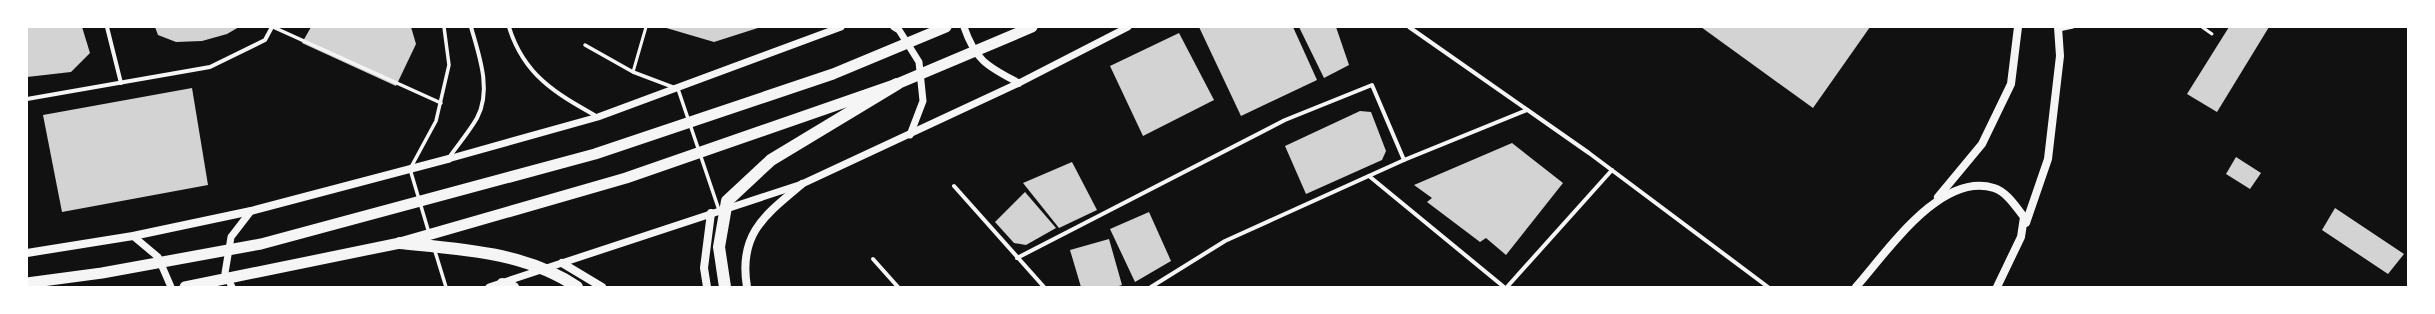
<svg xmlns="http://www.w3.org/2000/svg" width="2435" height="314" font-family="'Golos Text',sans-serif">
<rect width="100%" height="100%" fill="#111"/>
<g fill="#d3d3d3">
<polygon points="27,27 82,27 90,53 71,72 27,77"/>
<polygon points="155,27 239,27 227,34 202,41 176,42 158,35"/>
<polygon points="311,27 411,27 416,44 396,86 302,43"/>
<polygon points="663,27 761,27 714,42"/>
<polygon points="1199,27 1293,27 1317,80 1241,116"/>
<polygon points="1299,27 1336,27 1349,65 1324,78"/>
<polygon points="1701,27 1870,27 1813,108"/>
<polygon points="2229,27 2269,27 2217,112 2187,94"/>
<polygon points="1179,33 1214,100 1143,136 1110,66"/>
<polygon points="192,88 208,185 62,212 43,115"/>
<polygon points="1360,111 1371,112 1386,151 1382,160 1306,194 1285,146"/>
<polygon points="1512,143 1563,183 1506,255 1486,238 1480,242 1427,202 1432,198 1414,185"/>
<polygon points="2236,157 2261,173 2250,189 2226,174"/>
<polygon points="1072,162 1097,210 1059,228 1023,183"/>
<polygon points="1025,192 1056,228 1026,245 1014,243 995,222"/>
<polygon points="2335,208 2404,254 2388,274 2322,230"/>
<polygon points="1149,212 1171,261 1135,282 1110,229"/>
<polygon points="1109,239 1122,285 1115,287 1081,287 1070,250"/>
</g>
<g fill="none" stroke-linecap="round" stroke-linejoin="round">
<g stroke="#f5f5f5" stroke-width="3">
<polyline points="2202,27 2212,34"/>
<polyline points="2059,30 2073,27"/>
<polyline points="633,72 646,27"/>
</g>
<g stroke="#f5f5f5" stroke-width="3.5">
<polyline points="273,27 441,103"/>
<polyline points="585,45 633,72 678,89 719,210"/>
<polyline points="429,233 410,169 436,121 449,65 444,27"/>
<polyline points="434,248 446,287"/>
</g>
<g stroke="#f5f5f5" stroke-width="4">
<polyline points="107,27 121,83"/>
<path d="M509,27C524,76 557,94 598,117"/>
<polyline points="1409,27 1589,153 1768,287"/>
<polyline points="27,99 210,67 265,40 272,27"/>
<path d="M448,159C457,146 469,132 477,118C492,90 479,55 471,27"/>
<polyline points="1369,176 1504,287"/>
<polyline points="954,186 1044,287"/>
<polyline points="1017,258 1285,120 1372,85 1404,160"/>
<polyline points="873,259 898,287"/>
<polyline points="1151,287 1225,241 1404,160 1527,110"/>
<polyline points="1507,287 1612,170"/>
</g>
<g stroke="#f5f5f5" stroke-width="7">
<polyline points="894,27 899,30 919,62 923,101 910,135"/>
<path d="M964,27C976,62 989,67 1019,83"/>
<polyline points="448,159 598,117 841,27"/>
<polyline points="133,236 158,257 171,287"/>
<polyline points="232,287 225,273 231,237 251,211"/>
<polyline points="489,287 802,184 1019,83 1128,27"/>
</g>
<g stroke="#f5f5f5" stroke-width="8">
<polyline points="1938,197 1982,144 2011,84 2018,27"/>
<polyline points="2026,223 2048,159 2060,56 2058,27"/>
<polyline points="27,253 133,236 251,211 448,159"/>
<polyline points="562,263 602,287"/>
<polyline points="707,287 704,268 711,213"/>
<path d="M747,287C738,234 765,215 802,184"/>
<path d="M1856,287C1887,252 1941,171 1994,188C2007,192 2016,207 2024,217L2021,237L1997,287"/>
</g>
<polyline stroke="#f5f5f5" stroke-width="10" points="502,283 514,287"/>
<g stroke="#f5f5f5" stroke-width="11">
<polyline points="27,283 102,273 261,244 595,154 833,74 946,27"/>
<polyline points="185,287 400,243 626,178 897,84 1032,27"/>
</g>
<g stroke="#f5f5f5" stroke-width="12">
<path d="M400,243C460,249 526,252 577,287"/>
<polyline points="725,287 719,247 727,201 771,160 897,84"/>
</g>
</g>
<rect width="2435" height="314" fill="none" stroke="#ffffff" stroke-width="56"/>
</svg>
